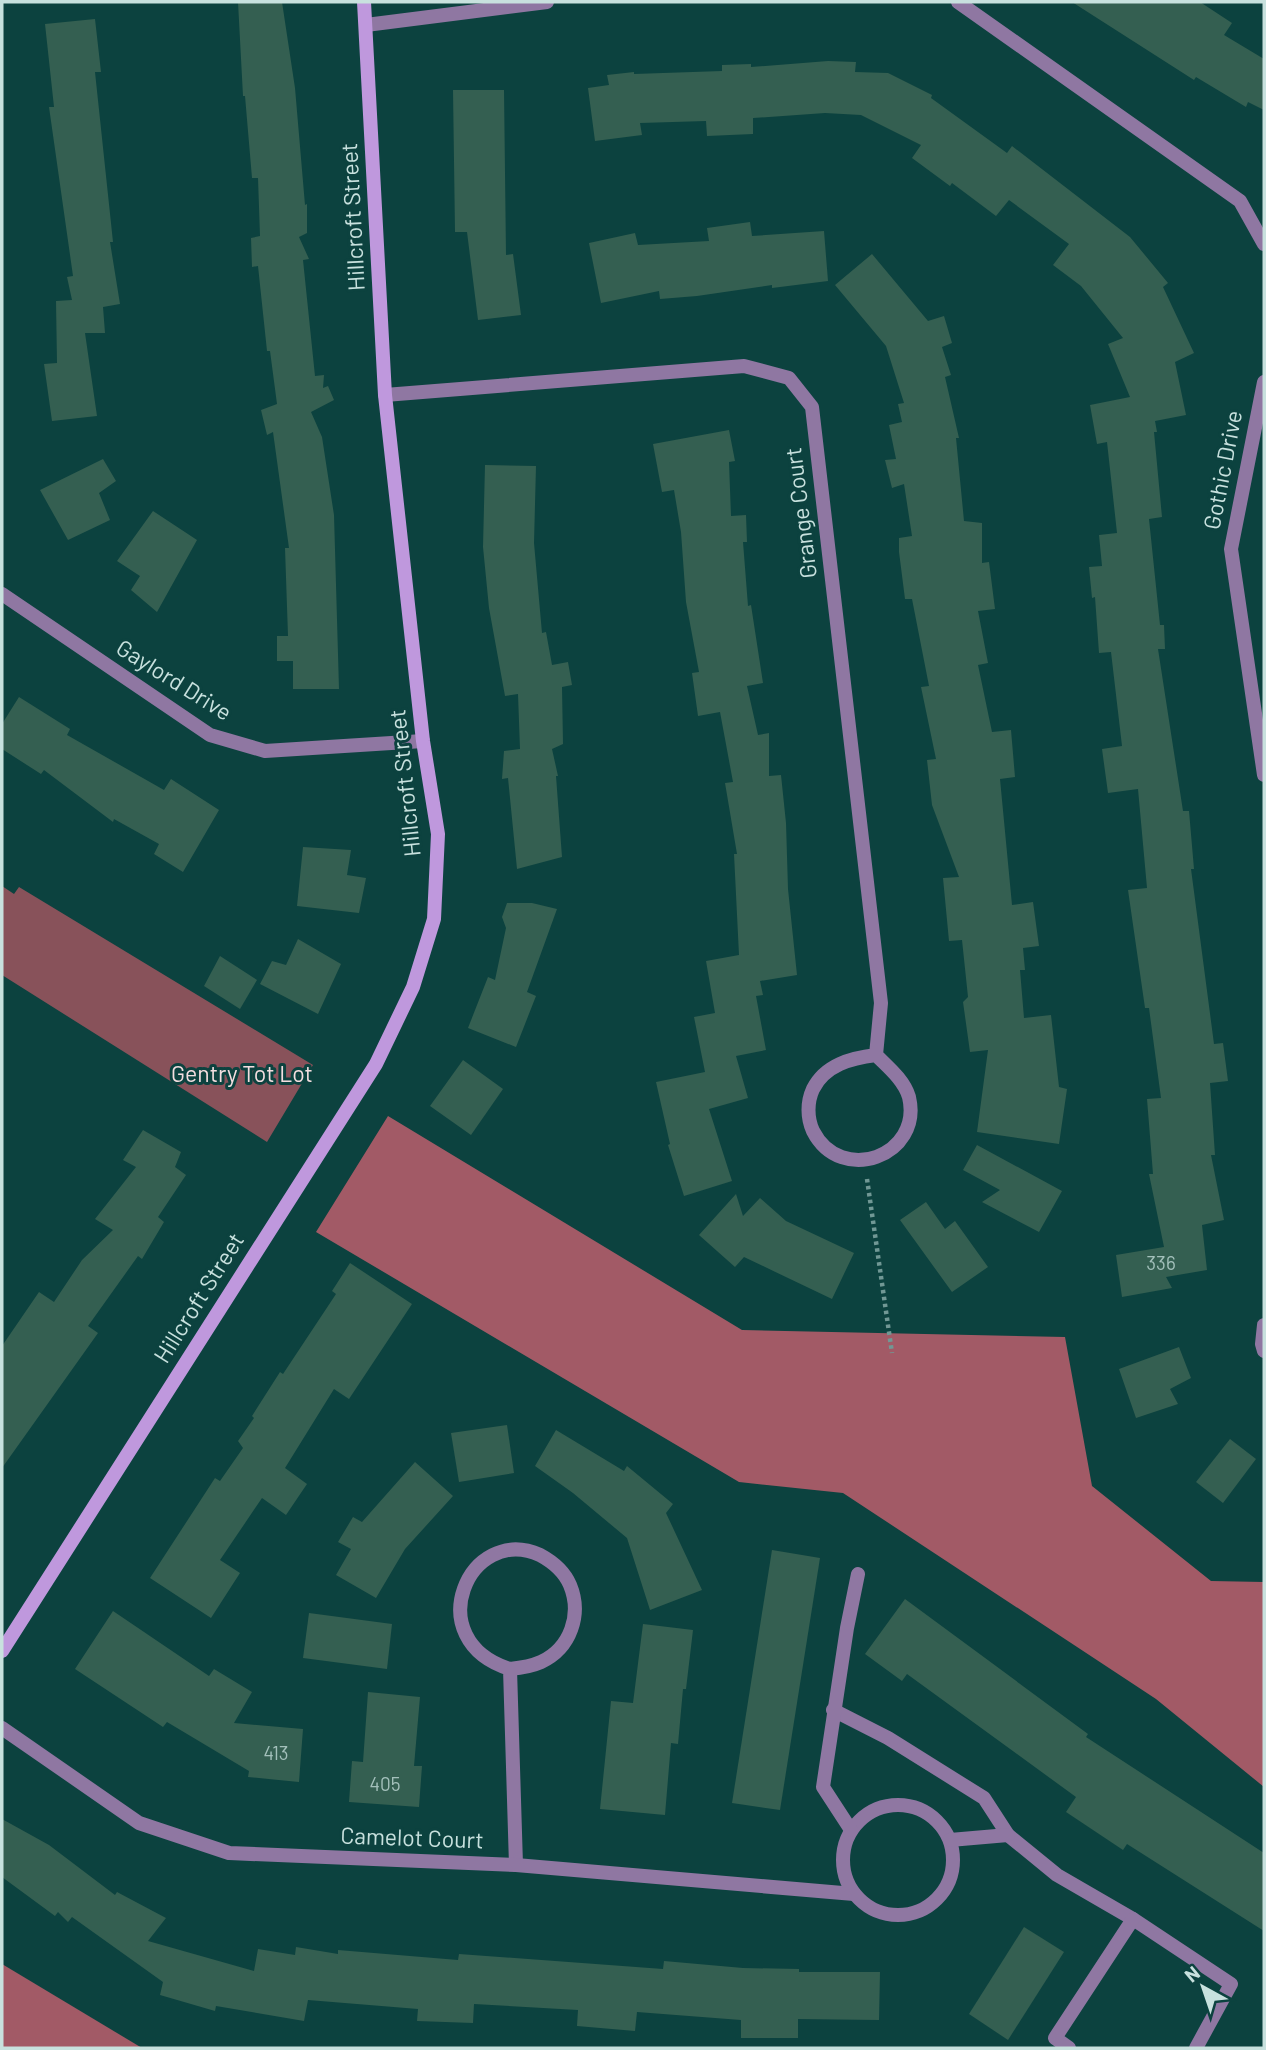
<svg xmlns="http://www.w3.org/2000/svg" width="1266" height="2050" font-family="Barlow,sans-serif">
<rect width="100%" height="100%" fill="#0c423f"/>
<polygon fill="#88525a" points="2,886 14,894 19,887 313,1065 267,1142 2,975"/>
<g fill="#a25a66">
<polygon points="388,1116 742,1330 1065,1337 1092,1486 1211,1581 1264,1582 1264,1787 1156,1699 843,1493 739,1482 316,1232"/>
<polygon points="2,1964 142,2048 2,2048"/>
</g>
<g fill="#345f51">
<polygon points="238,2 282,2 295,88 305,205 307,204 307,233 299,237 309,259 303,260 315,376 324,375 323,388 328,386 334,400 311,412 322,437 334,515 339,689 293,689 293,661 277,661 277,636 288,636 285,548 289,548 273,432 267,435 261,410 277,404 270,351 267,351 258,266 252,267 251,238 260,236 258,178 252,178 245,96 243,96"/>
<polygon points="1072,2 1200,2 1232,23 1224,35 1264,59 1264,110 1248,102 1246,107 1196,77 1194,80"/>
<polygon points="95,19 101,72 95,72 113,242 110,242 120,304 103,307 105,333 85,333 97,416 52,421 44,364 57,363 56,301 72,300 67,277 73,276 49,107 54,107 45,24"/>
<polygon points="828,61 856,62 855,72 888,73 932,95 931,98 1007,153 1012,146 1130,237 1168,283 1163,287 1194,353 1175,362 1186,415 1155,421 1157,432 1154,432 1162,517 1149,519 1160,625 1164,625 1165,649 1158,649 1183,811 1189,811 1194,869 1191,869 1214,1044 1223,1043 1228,1081 1210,1083 1215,1155 1211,1155 1224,1220 1202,1225 1207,1270 1166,1277 1172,1288 1122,1297 1116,1255 1164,1247 1149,1174 1153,1174 1147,1099 1161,1098 1149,1008 1145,1008 1128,890 1147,888 1138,789 1108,793 1102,749 1122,746 1111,652 1099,653 1095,597 1092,598 1089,567 1102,566 1099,535 1117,533 1107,442 1097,444 1090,405 1130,397 1108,344 1123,338 1081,286 1053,265 1069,244 1009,200 996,216 952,183 950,186 912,158 921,145 861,115 825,113 753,118 753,134 707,136 706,121 640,123 642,135 595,141 588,88 609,85 607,75 634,72 634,74 722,71 722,65 751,64 751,67"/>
<polygon points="453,90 504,90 506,255 513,254 521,315 478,320 467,232 455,232"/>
<polygon points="750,222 752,236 824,231 828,281 772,288 772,285 697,296 660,299 659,291 601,303 589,243 635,233 638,245 709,241 707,228"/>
<polygon points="872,254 928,321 944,316 952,343 942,347 951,375 945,377 959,438 956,438 964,521 982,523 982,563 989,562 995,609 978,611 988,663 978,665 992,732 1011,730 1015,777 1000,779 1012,905 1033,902 1039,946 1023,948 1025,970 1020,970 1024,1018 1051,1015 1059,1087 1067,1089 1059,1144 977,1132 988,1050 970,1052 963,1002 968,997 962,940 949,941 943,878 959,877 932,805 927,760 936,759 921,687 929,686 912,599 905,599 899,552 899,538 912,536 904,484 892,488 885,460 896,459 889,425 902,422 898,404 904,403 886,346 835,285"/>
<polygon points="729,430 735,461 729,462 731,516 746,515 747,542 743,542 748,606 751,605 763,683 747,686 758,735 769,733 769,776 781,775 786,823 788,889 797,975 760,981 763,995 756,996 766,1050 736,1056 748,1098 709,1109 732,1181 684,1196 668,1145 670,1144 656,1082 705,1072 694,1017 715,1013 706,961 739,955 734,854 737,854 725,783 733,782 720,712 698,716 692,673 699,672 686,602 681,532 674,490 662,492 653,444"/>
<polygon points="103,459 116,481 99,493 110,520 68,540 40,490"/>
<polygon points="485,465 536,466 534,543 542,633 546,632 552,665 568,662 572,685 562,687 563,744 552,749 558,776 556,776 562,857 517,869 508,778 502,779 504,751 520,749 518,694 505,696 489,608 483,547"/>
<polygon points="153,511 197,540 157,612 131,590 140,576 117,561"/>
<polygon points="19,697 70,729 67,735 164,790 171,779 219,810 183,872 154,854 159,844 114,819 113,822 44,770 41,774 2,749 2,724"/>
<polygon points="303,847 351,850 347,875 366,878 359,913 297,906"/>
<polygon points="507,903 532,903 557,909 527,992 536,996 516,1047 468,1028 488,977 495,980 506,928 502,917"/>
<polygon points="298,939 341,964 318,1014 260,984 272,961 286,965"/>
<polygon points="220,956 257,980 240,1009 204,986"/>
<polygon points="463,1060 503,1089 471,1135 430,1106"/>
<polygon points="143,1130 181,1152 175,1167 186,1175 158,1217 164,1222 142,1259 138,1256 88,1326 98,1333 2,1468 2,1346 39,1292 54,1302 82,1260 113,1230 95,1219 136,1167 123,1160"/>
<polygon points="977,1145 1062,1191 1039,1232 982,1202 1000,1190 963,1170"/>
<polygon points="736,1194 743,1216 760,1198 786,1221 854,1253 832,1299 744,1257 735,1267 699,1235"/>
<polygon points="926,1202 945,1229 955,1221 988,1267 952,1292 900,1220"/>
<polygon points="350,1263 412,1304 349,1399 334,1389 285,1468 307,1484 286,1515 262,1498 220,1560 240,1573 211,1618 150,1578 215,1478 220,1481 243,1448 238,1441 254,1418 252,1416 280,1372 283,1374 336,1294 332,1291"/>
<polygon points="1179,1347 1191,1378 1170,1389 1178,1404 1136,1418 1119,1369"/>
<polygon points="507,1425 514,1473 459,1482 451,1433"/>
<polygon points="556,1430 624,1471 627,1466 673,1504 666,1513 702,1590 650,1610 627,1538 573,1493 535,1466"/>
<polygon points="1230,1439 1256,1459 1223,1503 1196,1482"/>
<polygon points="415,1462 453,1496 405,1549 376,1598 336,1575 351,1549 338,1542 353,1517 362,1522"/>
<polygon points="772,1550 820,1558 780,1810 732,1803"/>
<polygon points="905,1599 1088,1734 1086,1737 1264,1853 1264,1931 1127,1844 1123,1850 1066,1812 1076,1797 907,1674 902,1681 865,1654"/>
<polygon points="113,1611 209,1676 214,1669 252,1692 234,1723 303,1729 299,1782 248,1777 249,1771 167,1722 163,1727 75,1669"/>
<polygon points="309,1613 392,1624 387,1669 303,1658"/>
<polygon points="643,1624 693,1630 686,1689 683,1689 678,1744 671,1743 665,1815 600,1809 611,1701 633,1703"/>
<polygon points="368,1692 420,1697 414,1766 422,1766 419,1807 349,1802 352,1761 363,1762"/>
<polygon points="2,1819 49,1845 115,1895 117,1892 166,1918 148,1941 254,1971 258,1949 295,1955 296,1947 338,1954 338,1950 458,1960 459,1954 663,1969 664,1961 743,1968 799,1969 799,1972 880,1972 879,2020 798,2019 798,2038 741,2038 741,2020 637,2012 635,2031 577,2026 578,2010 474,2004 473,2023 417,2021 418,2009 308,2000 304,2021 216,2006 215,2011 160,1995 163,1982 72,1917 68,1922 58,1912 55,1916 2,1877"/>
<polygon points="1024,1927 1064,1952 1008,2040 969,2014"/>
</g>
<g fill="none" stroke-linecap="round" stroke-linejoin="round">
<polyline stroke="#719895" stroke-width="4.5" stroke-dasharray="3.5 3.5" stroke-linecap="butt" points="867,1179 892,1353"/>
<g stroke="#8f77a2" stroke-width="14">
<polyline points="958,2 1240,201 1264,244"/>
<polyline points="366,25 547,2"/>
<polyline points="1264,382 1231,549 1264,775"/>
<path d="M385,395L744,366L789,378L812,407L881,1003L876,1055C851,1058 825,1065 813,1089C807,1102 807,1118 813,1131C841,1186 923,1156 909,1097C904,1080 888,1067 876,1055"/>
<polyline points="2,594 210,735 265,751 423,741"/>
<polyline points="1264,1325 1262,1344 1264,1351"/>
<path d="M510,1669C520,1668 532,1666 541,1662C571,1648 582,1614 570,1585C564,1571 553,1562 540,1555C469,1523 418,1640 510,1669L516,1865"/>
<polyline points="833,1710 888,1738 984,1798 1008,1835 1057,1875 1133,1919 1231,1984 1196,2048"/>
<polyline points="2,1728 139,1823 229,1853 516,1865 854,1894"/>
<circle cx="898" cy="1860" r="55"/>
<polyline points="851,1830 823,1787 847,1628 858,1574"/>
<polyline points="950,1840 1008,1835"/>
<polyline points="1069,2048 1055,2038 1133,1919"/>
</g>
<polyline stroke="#bf98dd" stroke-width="14" points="2,1651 376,1064 413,987 434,919 438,834 423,741 385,395 364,2"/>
</g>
<g text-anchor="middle" stroke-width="6" stroke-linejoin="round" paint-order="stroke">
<g font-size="19" fill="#a3c0bb">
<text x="1161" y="1270">336</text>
<text x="276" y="1760">413</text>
<text x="385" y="1791">405</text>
</g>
<g font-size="23" fill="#c8e1de" stroke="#0c423f">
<text transform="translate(353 217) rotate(-93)" y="8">Hillcroft Street</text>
<text transform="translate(1223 470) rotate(-79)" y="8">Gothic Drive</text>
<text transform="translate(801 513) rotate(-97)" y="8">Grange Court</text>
<text transform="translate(174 680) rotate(32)" y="8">Gaylord Drive</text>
<text transform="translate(405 783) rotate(-96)" y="8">Hillcroft Street</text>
<text transform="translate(199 1298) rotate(-58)" y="8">Hillcroft Street</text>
<text transform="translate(412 1838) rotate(2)" y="8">Camelot Court</text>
</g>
<g font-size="23" fill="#f4dee0" stroke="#0c423f">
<text x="242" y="1082">Gentry Tot Lot</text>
</g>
</g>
<rect width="1266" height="2050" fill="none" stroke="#c8e1de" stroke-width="7"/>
<g transform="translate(1203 1987) rotate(320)" stroke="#0c423f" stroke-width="5" paint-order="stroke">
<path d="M0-5L12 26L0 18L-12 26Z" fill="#c8e1de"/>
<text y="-10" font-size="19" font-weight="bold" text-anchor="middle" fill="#c8e1de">N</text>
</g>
</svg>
